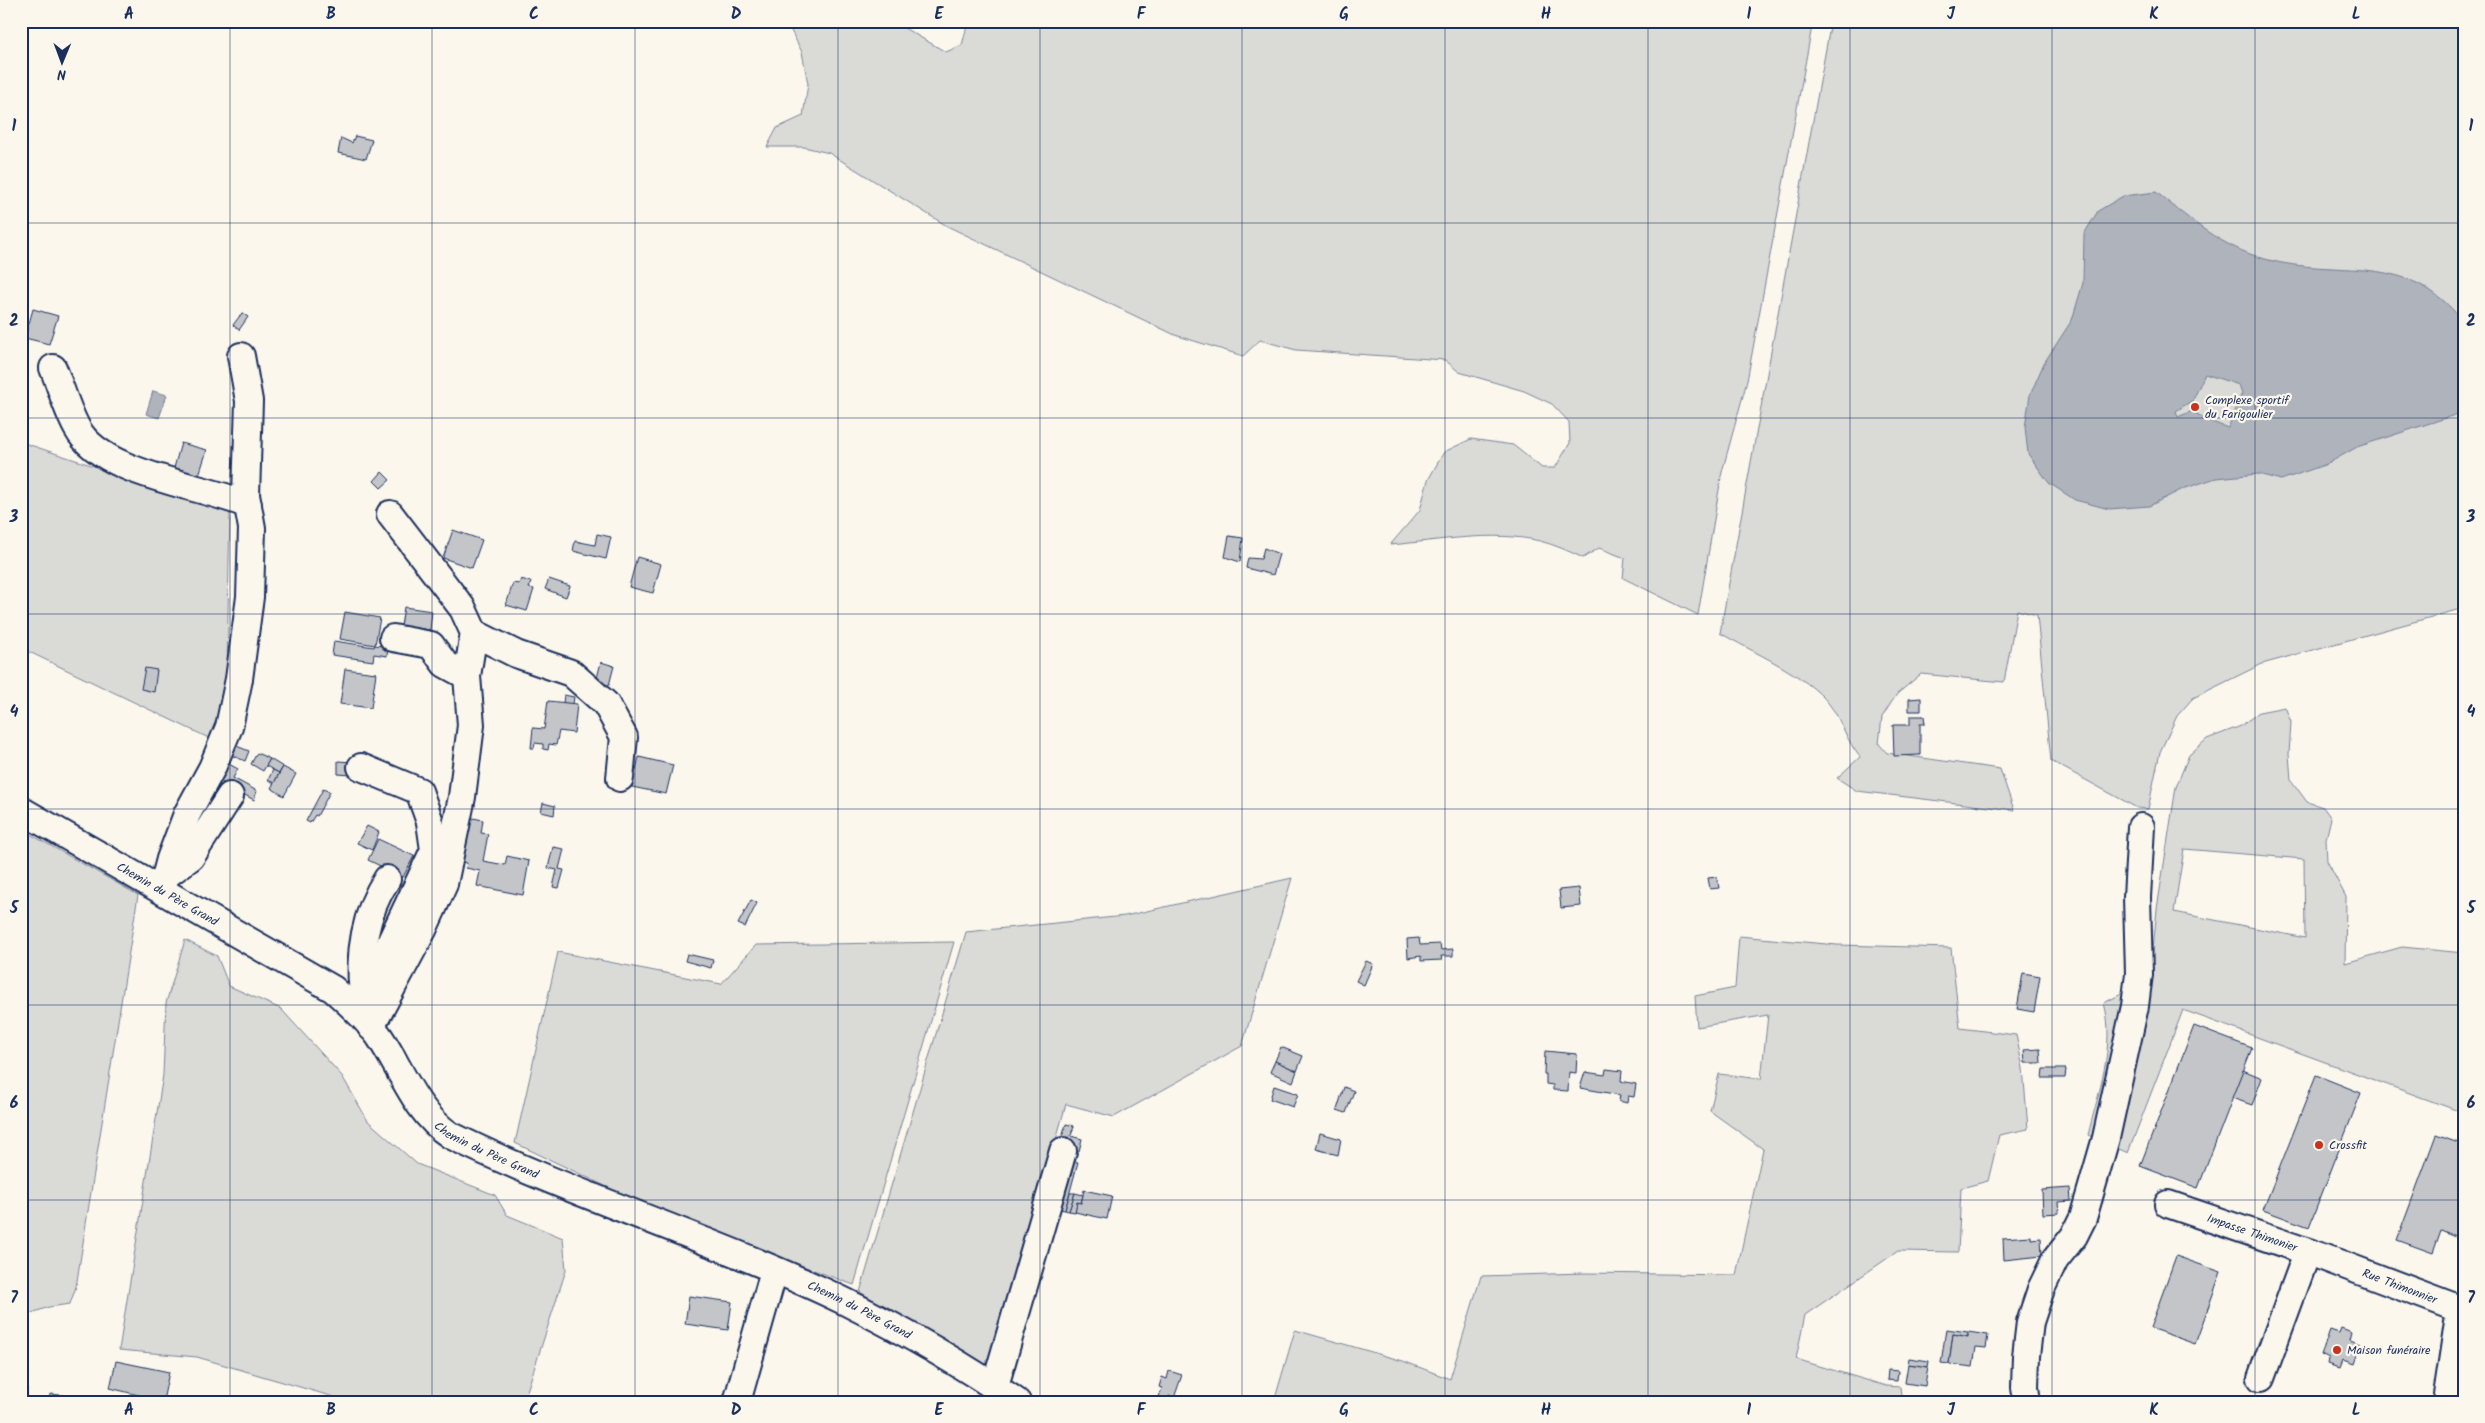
<svg xmlns="http://www.w3.org/2000/svg" width="2485" height="1423" font-family="Kalam,sans-serif">
<rect width="100%" height="100%" fill="#fbf7ec"/>
<filter id="ink" filterUnits="userSpaceOnUse"><feTurbulence type="fractalNoise" baseFrequency=".02" numOctaves="2"/><feDisplacementMap in="SourceGraphic" scale="10" xChannelSelector="R" yChannelSelector="G"/><feConvolveMatrix kernelMatrix="1 2 1 2 8 2 1 2 1" color-interpolation-filters="sRGB"/></filter>
<g filter="url(#ink)">
<g fill="#dadad7" stroke="#7a849a" fill-rule="evenodd">
<path d="M786,21H892L946,52L962,45L967,26L962,21H1813L1747,381L1722,472L1698,615L1623,578L1625,558L1599,548L1583,558C1569,551 1555,545 1540,541C1494,530 1437,541 1390,545L1420,510L1428,480L1444,452L1471,439L1513,445L1542,468H1555L1570,443L1569,422L1552,404L1524,391L1459,372L1445,360L1296,350L1260,340L1243,356L1175,335L947,226L829,153L804,147H767L777,128L803,116L808,84L802,52Z"/>
<path d="M1831,21H2464V608L2262,664L2193,698L2177,716L2160,752L2148,809L2137,808L2051,761L2037,615L2017,610L2004,682L1921,674L1897,694L1882,717L1879,744L1887,753L2000,769L2014,810L1857,791L1837,778L1860,757C1846,741 1842,720 1829,704C1808,676 1751,651 1720,633Z"/>
<polygon points="21,442 230,511 227,671 215,741 21,648"/>
<path d="M2285,707L2291,722L2289,754L2291,780L2307,802L2323,807L2331,818L2326,839L2327,861L2346,897L2345,963L2402,947L2464,953V1113L2183,1010L2128,1153L2088,1135C2098,1094 2116,1045 2104,1003L2150,979L2157,909L2176,787L2189,755L2207,739L2241,726L2259,712ZM2184,849L2304,859L2305,938L2174,912Z"/>
<polygon points="21,829 138,895 76,1287 70,1304 49,1307 29,1314 27,1402 21,1402"/>
<polygon points="1292,878 1242,1046 1114,1117 1066,1104 992,1370 971,1360 860,1292 966,932 1125,916"/>
<polygon points="1739,936 1837,945 1951,948 1960,1028 2016,1035 2023,1068 2028,1129 1999,1135 1988,1181 1961,1188 1958,1252 1898,1251 1805,1315 1796,1359 1886,1386 1900,1387 1902,1402 1274,1402 1295,1330 1403,1361 1450,1379 1481,1276 1585,1273 1736,1275 1763,1149 1710,1111 1719,1074 1761,1079 1768,1015 1697,1027 1695,996 1735,988"/>
<polygon points="185,940 217,956 229,986 281,1009 342,1076 368,1121 417,1164 495,1195 507,1215 563,1238 566,1270 527,1391 516,1402 351,1402 197,1357 119,1350 163,1075 166,1003"/>
<polygon points="954,942 854,1285 668,1216 515,1143 558,952 721,984 756,945"/>
</g>
<g fill="#afb3bb" stroke="#747e96" fill-rule="evenodd">
<path d="M2156,192C2192,221 2220,246 2265,259C2340,280 2407,248 2464,323V412L2357,447L2327,464L2281,480L2258,474L2216,478L2183,489L2149,506L2109,509L2075,500L2049,483L2028,454L2025,427L2030,395L2044,363L2072,320L2083,283L2084,234L2098,211L2123,196ZM2205,374L2239,385L2242,393L2228,428L2209,421L2192,411L2178,417L2176,411L2193,400Z"/>
<polygon points="153,391 167,395 159,418 146,414"/>
</g>
<g fill="#c3c5c9" stroke="#1b2f5e">
<polygon points="355,136 372,140 366,159 338,153 341,138 352,143"/>
<polygon points="33,309 58,316 49,344 25,338"/>
<polygon points="242,313 248,317 239,330 233,325"/>
<polygon points="181,443 207,450 199,475 174,468"/>
<polygon points="382,472 390,480 381,488 374,481"/>
<polygon points="453,530 482,540 472,568 443,558"/>
<polygon points="597,534 611,537 606,559 573,551 575,541 595,545"/>
<polygon points="1229,536 1243,538 1240,562 1225,557"/>
<polygon points="1264,548 1279,554 1273,575 1246,568 1248,558 1261,559"/>
<polygon points="637,557 661,564 653,593 629,587"/>
<polygon points="521,579 531,582 529,588 534,589 527,611 506,605 513,583 519,584"/>
<polygon points="549,579 570,586 566,597 545,589"/>
<polygon points="404,607 432,611 430,630 401,626"/>
<polygon points="345,612 380,618 375,645 340,639"/>
<polygon points="334,641 374,647 375,645 388,647 387,656 374,654 373,661 332,655"/>
<polygon points="601,662 614,666 609,685 596,682"/>
<polygon points="145,668 157,670 154,692 141,689"/>
<polygon points="345,669 376,673 371,708 340,704"/>
<polygon points="564,695 574,697 573,704 563,703"/>
<polygon points="1921,698 1921,711 1909,711 1909,699"/>
<polygon points="548,701 577,704 574,733 559,731 556,745 549,744 548,750 543,749 543,744 535,743 534,748 531,748 533,728 544,729"/>
<polygon points="1910,716 1924,716 1925,724 1920,724 1920,755 1894,756 1893,725 1910,725"/>
<polygon points="234,745 249,751 245,761 231,755"/>
<polygon points="257,753 270,759 263,771 251,764"/>
<polygon points="639,757 673,765 666,794 632,787"/>
<polygon points="270,759 283,767 279,773 266,766"/>
<polygon points="338,761 352,762 351,775 338,774"/>
<polygon points="227,763 238,769 233,778 257,791 254,800 218,780"/>
<polygon points="283,767 296,774 284,796 271,788"/>
<polygon points="273,770 279,773 274,783 268,780"/>
<polygon points="323,789 330,792 317,816 315,815 310,823 306,821"/>
<polygon points="543,803 555,806 554,815 541,812"/>
<polygon points="463,816 483,820 481,833 488,834 483,861 505,865 507,856 529,861 523,895 477,886 480,871 466,868 467,863 456,860"/>
<polygon points="367,826 379,832 372,850 357,843"/>
<polygon points="378,839 414,856 403,877 368,860"/>
<polygon points="553,847 564,849 559,869 564,870 559,888 553,887 557,870 548,868"/>
<polygon points="1717,877 1719,888 1710,889 1708,878"/>
<polygon points="1579,888 1581,906 1561,908 1559,890"/>
<polygon points="751,900 757,903 745,927 738,924"/>
<polygon points="1419,938 1420,945 1440,944 1441,950 1453,949 1453,956 1441,956 1442,960 1421,961 1421,956 1408,958 1407,939"/>
<polygon points="687,954 713,960 711,968 685,961"/>
<polygon points="1366,961 1373,964 1364,985 1356,981"/>
<polygon points="2023,973 2040,976 2034,1012 2017,1009"/>
<polygon points="2194,1026 2252,1048 2198,1188 2140,1166"/>
<polygon points="1281,1047 1303,1056 1297,1071 1275,1061"/>
<polygon points="2040,1049 2041,1063 2025,1063 2024,1050"/>
<polygon points="1545,1051 1577,1054 1576,1073 1569,1072 1568,1091 1553,1090 1553,1085 1546,1084 1546,1074 1544,1074"/>
<polygon points="1275,1061 1297,1071 1293,1082 1270,1072"/>
<polygon points="1606,1069 1622,1071 1621,1081 1636,1084 1634,1097 1628,1096 1627,1103 1619,1101 1620,1095 1580,1088 1585,1072 1605,1075"/>
<polygon points="2043,1069 2066,1069 2065,1078 2042,1078"/>
<polygon points="2243,1070 2262,1078 2252,1105 2232,1098"/>
<polygon points="2316,1075 2361,1093 2309,1227 2263,1210"/>
<polygon points="1274,1086 1298,1094 1293,1107 1270,1099"/>
<polygon points="1344,1087 1354,1091 1346,1113 1337,1110"/>
<polygon points="1066,1124 1074,1126 1071,1136 1082,1139 1079,1151 1060,1145"/>
<polygon points="1320,1133 1341,1139 1338,1155 1316,1149"/>
<polygon points="2436,1135 2464,1145 2464,1240 2441,1230 2433,1253 2397,1240"/>
<polygon points="1065,1159 1078,1162 1065,1210 1052,1208"/>
<polygon points="2070,1188 2071,1201 2058,1202 2059,1213 2043,1214 2042,1190"/>
<polygon points="1084,1190 1112,1196 1107,1219 1075,1212 1077,1202 1081,1203"/>
<polygon points="1070,1193 1075,1193 1069,1211 1065,1210"/>
<polygon points="1075,1193 1083,1195 1081,1203 1077,1202 1075,1212 1069,1211"/>
<polygon points="2031,1236 2031,1239 2041,1238 2042,1256 2004,1260 2003,1238"/>
<polygon points="2176,1256 2221,1272 2195,1344 2150,1328"/>
<polygon points="689,1296 732,1302 728,1330 685,1324"/>
<polygon points="2341,1328 2352,1332 2350,1340 2361,1344 2354,1364 2343,1360 2340,1368 2328,1364 2329,1359 2321,1355 2330,1330 2339,1333"/>
<polygon points="1946,1329 1968,1332 1968,1337 1953,1334 1949,1364 1941,1363"/>
<polygon points="1968,1332 1988,1335 1986,1348 1976,1347 1973,1367 1949,1364 1953,1334 1968,1337"/>
<polygon points="1909,1358 1929,1361 1928,1367 1908,1364"/>
<polygon points="116,1361 169,1372 163,1401 110,1388"/>
<polygon points="1908,1364 1928,1367 1925,1386 1905,1383"/>
<polygon points="1888,1370 1898,1371 1897,1381 1887,1380"/>
<polygon points="1169,1371 1182,1375 1174,1398 1169,1396 1167,1402 1162,1402 1158,1400 1162,1388 1159,1387 1162,1377 1167,1379"/>
<polygon points="50,1394 83,1397 83,1402 49,1402"/>
</g>
<g fill="none" stroke-linecap="round" stroke-linejoin="round">
<g stroke="#1b2f5e" stroke-width="30">
<g id="minor">
<path d="M53,368C61,387 67,410 77,428C102,475 202,485 248,505"/>
<polyline points="474,633 516,654 571,673 606,704 624,737 620,778"/>
<polyline points="393,638 431,645 445,664 467,676"/>
<path id="s1" d="M21,810L333,989C349,1003 366,1018 379,1036C402,1070 415,1112 450,1135C578,1198 716,1239 844,1301C904,1331 962,1364 1017,1402"/>
<polyline points="165,876 191,857 230,796"/>
<polyline points="162,890 170,859 187,814 212,768 229,727 239,679 250,597 252,528 246,495 249,401 241,356"/>
<path d="M363,994C358,955 365,912 387,879"/>
<polyline points="358,1011 434,850 430,822 419,791 361,767"/>
<polyline points="371,1027 423,930 444,884 462,797 471,725 467,676 474,633 463,609 390,514"/>
<path id="s2" d="M2168,1204L2320,1256L2460,1309L2446,1402"/>
<polyline points="2261,1378 2307,1253"/>
<polyline points="995,1386 1063,1151"/>
<polyline points="737,1402 774,1271"/>
<polyline points="2027,1402 2025,1387 2026,1356 2030,1322 2041,1289 2055,1260 2074,1236 2083,1218 2106,1138 2135,1006 2139,974 2137,897 2141,827"/>
</g>
</g>
<use href="#minor" stroke="#fbf7ec" stroke-width="26"/>
</g>
</g>
<path fill="none" stroke="#1b2f5e" stroke-width="1" stroke-opacity="0.55" d="M230,21V1402M432,21V1402M635,21V1402M838,21V1402M1040,21V1402M1242,21V1402M1445,21V1402M1648,21V1402M1850,21V1402M2052,21V1402M2255,21V1402M21,223H2464M21,418H2464M21,614H2464M21,809H2464M21,1005H2464M21,1200H2464"/>
<g fill="#c8321e" stroke="#fbf7ec" stroke-width="2">
<circle cx="2195" cy="407" r="5"/>
<circle cx="2319" cy="1145" r="5"/>
<circle cx="2337" cy="1350" r="5"/>
</g>
<g text-anchor="middle" stroke-width="4.5" stroke-linejoin="round" paint-order="stroke">
<g font-size="12" fill="#1b2f5e" stroke="#fbf7ec" text-anchor="start">
<text x="2205" y="404">Complexe sportif<tspan x="2205" dy="14">du Farigoulier</tspan></text>
<text x="2329" y="1149">Crossfit</text>
<text x="2347" y="1354">Maison funéraire</text>
</g>
<g font-size="12" fill="#1b2f5e" stroke="#fbf7ec">
<text dy="4" stroke="none"><textPath href="#s1" startOffset="169">Chemin du Père Grand</textPath></text>
<text dy="4" stroke="none"><textPath href="#s1" startOffset="588">Chemin du Père Grand</textPath></text>
<text dy="4" stroke="none"><textPath href="#s2" startOffset="89">Impasse Thimonier</textPath></text>
<text dy="4" stroke="none"><textPath href="#s2" startOffset="246">Rue Thimonnier</textPath></text>
<text dy="4" stroke="none"><textPath href="#s1" startOffset="994">Chemin du Père Grand</textPath></text>
</g>
</g>
<rect width="2485" height="1423" fill="none" stroke="#fbf7ec" stroke-width="55"/>
<g transform="translate(62 62) rotate(181)" stroke="#fbf7ec" stroke-width="4" paint-order="stroke">
<path d="M0-4L9 19L0 12L-9 19Z" fill="#1b2f5e"/>
<text y="-8" font-size="14" font-weight="bold" text-anchor="middle" fill="#1b2f5e">N</text>
</g>
<rect x="28" y="28" width="2430" height="1368" fill="none" stroke="#1b2f5e" stroke-width="2"/>
<g font-size="16" text-anchor="middle" font-weight="bold" fill="#1b2f5e">
<text x="129" y="19">A</text>
<text x="331" y="19">B</text>
<text x="534" y="19">C</text>
<text x="736" y="19">D</text>
<text x="939" y="19">E</text>
<text x="1141" y="19">F</text>
<text x="1344" y="19">G</text>
<text x="1546" y="19">H</text>
<text x="1749" y="19">I</text>
<text x="1951" y="19">J</text>
<text x="2154" y="19">K</text>
<text x="2356" y="19">L</text>
<text x="14" y="131">1</text>
<text x="2471" y="131">1</text>
<text x="14" y="326">2</text>
<text x="2471" y="326">2</text>
<text x="14" y="522">3</text>
<text x="2471" y="522">3</text>
<text x="14" y="717">4</text>
<text x="2471" y="717">4</text>
<text x="14" y="913">5</text>
<text x="2471" y="913">5</text>
<text x="14" y="1108">6</text>
<text x="2471" y="1108">6</text>
<text x="14" y="1303">7</text>
<text x="2471" y="1303">7</text>
<text x="129" y="1415">A</text>
<text x="331" y="1415">B</text>
<text x="534" y="1415">C</text>
<text x="736" y="1415">D</text>
<text x="939" y="1415">E</text>
<text x="1141" y="1415">F</text>
<text x="1344" y="1415">G</text>
<text x="1546" y="1415">H</text>
<text x="1749" y="1415">I</text>
<text x="1951" y="1415">J</text>
<text x="2154" y="1415">K</text>
<text x="2356" y="1415">L</text>
</g>
</svg>
